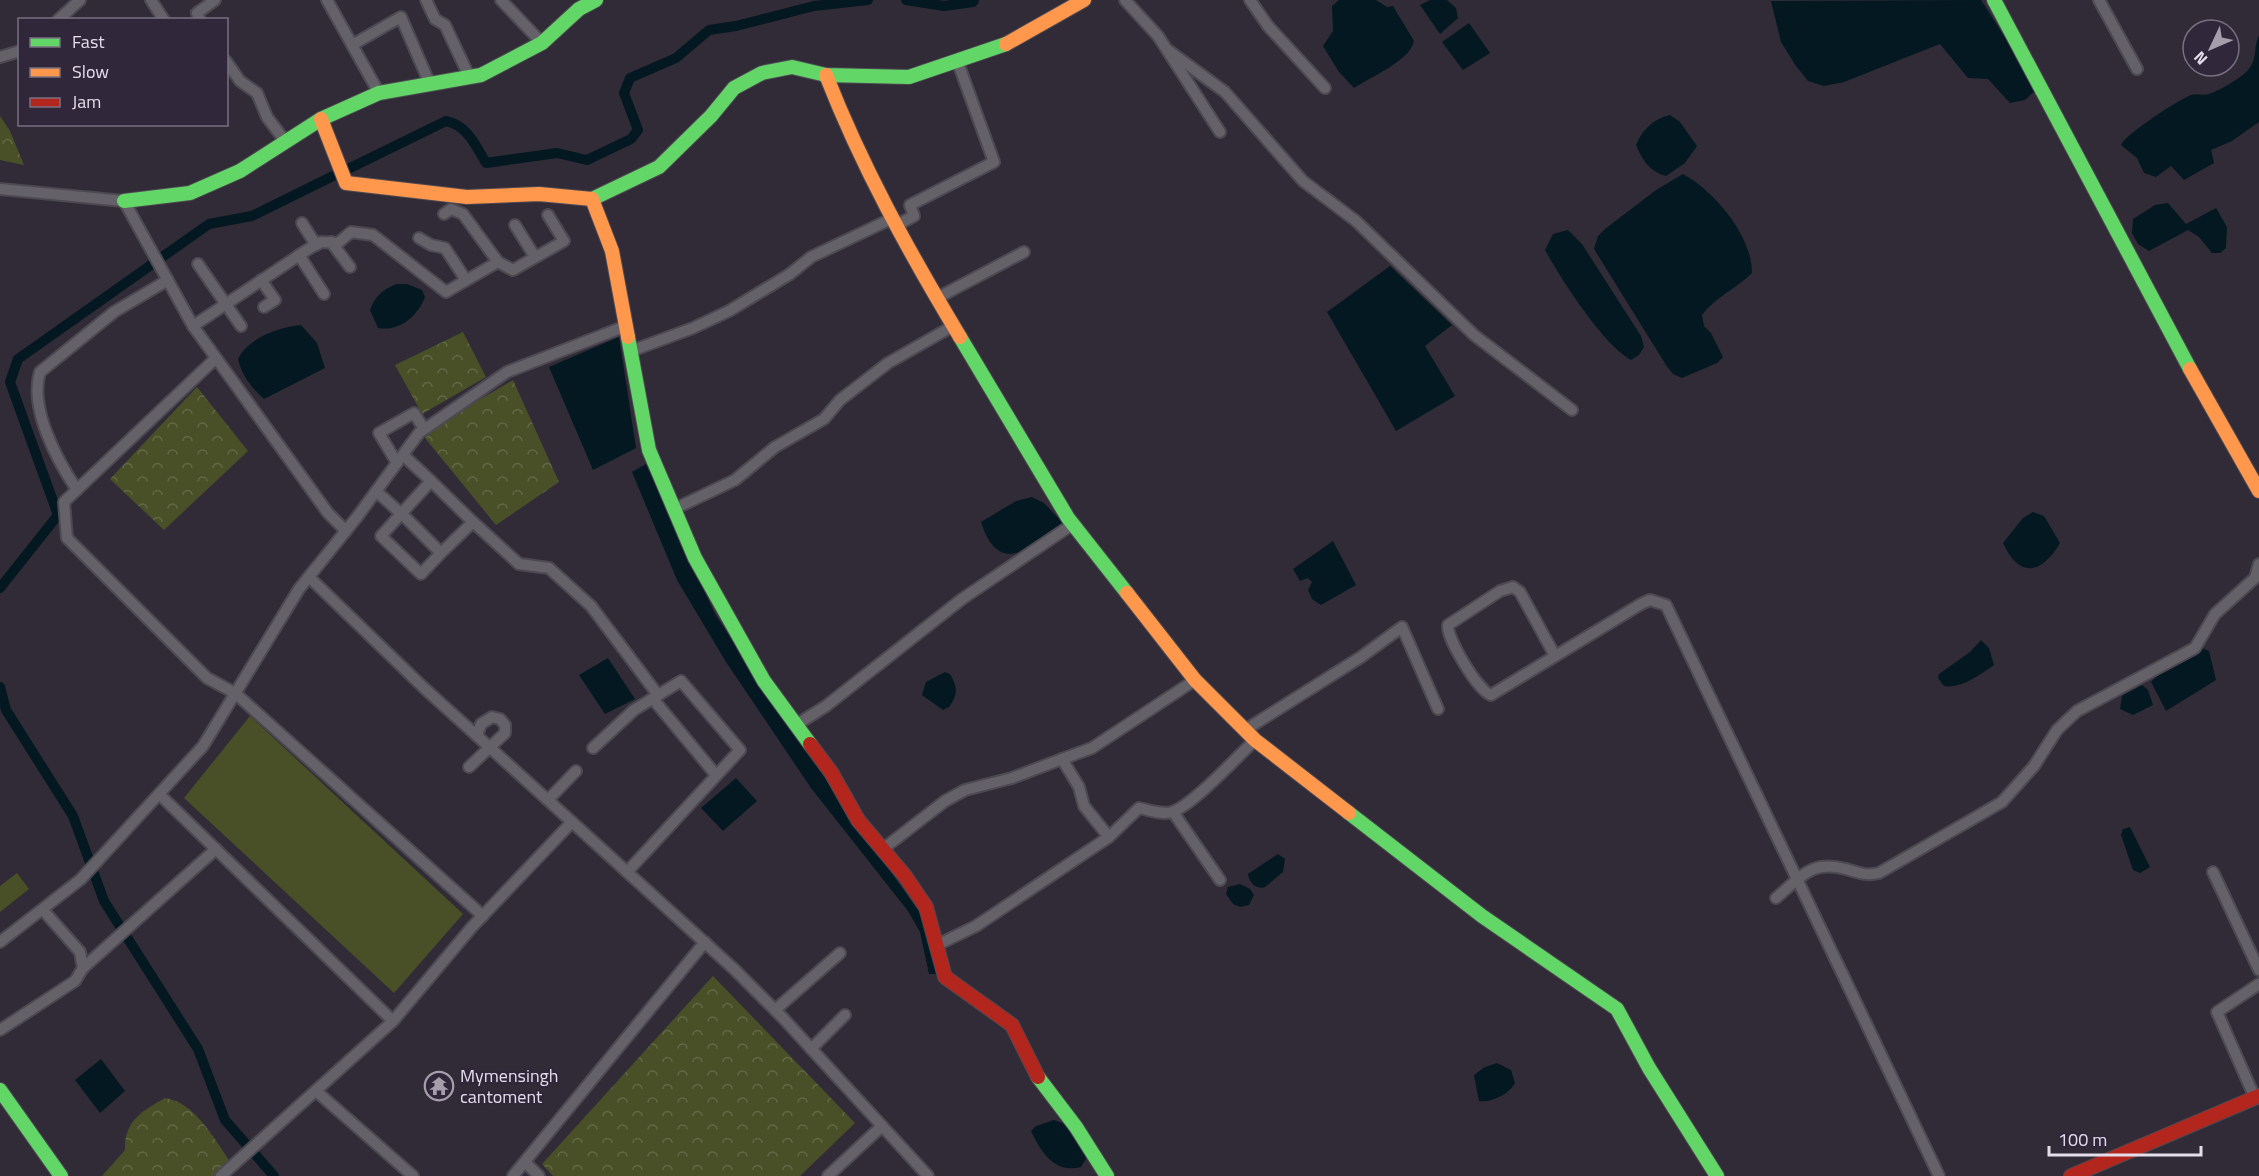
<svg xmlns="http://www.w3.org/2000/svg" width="2259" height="1176" font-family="'Titillium Web',sans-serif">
<defs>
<pattern id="park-crowns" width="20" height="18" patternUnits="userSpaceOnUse" patternTransform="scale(1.5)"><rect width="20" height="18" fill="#495027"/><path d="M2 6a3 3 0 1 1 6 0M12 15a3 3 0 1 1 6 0" fill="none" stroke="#636946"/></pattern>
</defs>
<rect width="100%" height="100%" fill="#302b36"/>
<g fill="#495027">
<polygon points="250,716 463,914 394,993 184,798"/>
<polygon points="17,873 29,889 0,912 0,886"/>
</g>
<g fill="url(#park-crowns)">
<polygon points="0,116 10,131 24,165 0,160"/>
<polygon points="463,332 486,377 422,414 395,365"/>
<polygon points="513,380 559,482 496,525 425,438 445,420"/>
<polygon points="197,387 248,451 164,530 110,479"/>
<polygon points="713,976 855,1123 800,1176 553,1176 542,1164"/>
<path d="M165,1098C195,1102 215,1140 231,1163L215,1176H102L125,1150C124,1121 142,1111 165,1098Z"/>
</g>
<g fill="#041821">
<path d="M1339,0H1376L1387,7L1393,6L1414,41C1411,60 1369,78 1354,88L1339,72L1323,46L1333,31L1332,6Z"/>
<polygon points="1430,0 1447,0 1456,8 1458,18 1440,34 1420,5"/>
<polygon points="1981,0 2035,84 2036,90 2025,100 2010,103 1988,79 1968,78 1940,44 1844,82 1824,86 1808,81 1796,66 1781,42 1771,1"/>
<polygon points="1469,23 1490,53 1463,70 1442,42"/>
<path d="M2259,36V122L2232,141L2211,150L2214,163L2184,180L2171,166L2156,177L2144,173L2137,158L2121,145C2126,134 2178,100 2191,95C2197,93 2203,96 2209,94C2219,91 2241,78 2248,70C2258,59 2253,47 2259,36Z"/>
<path d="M1670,115L1680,122L1697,146L1685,163L1666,176C1649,171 1643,161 1636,145C1642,130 1653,119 1670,115Z"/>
<path d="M1683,174C1714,191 1752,235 1752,273C1737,288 1714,298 1702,315L1704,326L1711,333L1723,357L1717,363L1682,378L1673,374L1666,365L1594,249L1598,236L1605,229L1656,190Z"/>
<polygon points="2168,203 2186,224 2216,208 2227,227 2226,248 2220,253 2212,253 2199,237 2188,230 2149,251 2138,244 2132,233 2133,219 2155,205"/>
<path d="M1568,230L1582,244L1641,336L1644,347L1639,355L1631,360C1603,345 1561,279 1545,250L1553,234Z"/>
<polygon points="1390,266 1452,325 1425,346 1455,396 1396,431 1327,312"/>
<path d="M397,284H407L422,290L425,297C418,316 399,332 378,328L370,310C375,296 383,289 397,284Z"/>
<path d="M301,325L317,343L325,368L264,399C251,387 242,376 238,359C248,338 279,327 301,325Z"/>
<polygon points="619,337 636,448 593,470 549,367"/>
<polygon points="646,464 715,614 810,757 922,916 938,974 929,974 920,932 908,911 811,788 726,662 677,580 632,472"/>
<path d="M1032,497L1044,503L1063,523C1034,547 999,579 981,522L1016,501Z"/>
<path d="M2033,512L2044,516L2060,543C2042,574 2019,579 2003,543L2023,518Z"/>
<polygon points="1333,541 1356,585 1321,605 1312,599 1308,590 1312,582 1308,578 1300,581 1293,569"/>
<path d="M1981,640L1989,648L1994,665C1979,675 1962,689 1944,686L1938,678L1939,674L1970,652Z"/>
<polygon points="2202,648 2209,651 2216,680 2166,711 2151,682 2157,676"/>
<polygon points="608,658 635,699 605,714 579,675"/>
<path d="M945,672L950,674C958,687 958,695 949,707L943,710L922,695L926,682Z"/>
<polygon points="2142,685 2148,690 2153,705 2133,715 2120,709 2122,696"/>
<polygon points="736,778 757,801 723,831 701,808"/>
<polygon points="2130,827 2150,867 2140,873 2133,870 2121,835 2123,829"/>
<path d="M1278,854L1285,859L1283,872L1265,887C1256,890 1249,882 1248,874Z"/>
<polygon points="1240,884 1250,889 1254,895 1249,905 1240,907 1233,904 1226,894 1228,887"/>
<polygon points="101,1059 125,1091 100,1113 75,1080"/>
<path d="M1497,1063L1511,1070L1515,1083C1509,1094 1492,1103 1479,1101L1474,1075L1485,1067Z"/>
<path d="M1054,1120L1065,1124L1085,1153L1086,1159L1081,1167C1054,1174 1041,1152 1031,1131L1036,1126Z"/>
</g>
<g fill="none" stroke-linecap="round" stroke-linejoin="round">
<g stroke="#041821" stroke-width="10">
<polyline points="906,0 944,6 973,2 974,0"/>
<path d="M350,168L446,121C467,125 476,146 486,163L557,153L587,160L631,139L638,130L624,93L630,78L676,58L709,30L736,26L814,6L868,0"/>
<polyline points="0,588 58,515 10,382 18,359 209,224 252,216 333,176"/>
<polyline points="0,687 6,710 73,816 104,901 198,1049 225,1120 274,1176"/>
</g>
<g stroke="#4d4952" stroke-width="14">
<g id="street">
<polyline points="151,0 164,20"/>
<polyline points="327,0 379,93"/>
<polyline points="426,0 435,19 445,25 469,76"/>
<polyline points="501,0 542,43"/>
<polyline points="1125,0 1158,36 1220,132"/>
<polyline points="1250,0 1268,26 1325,88"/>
<polyline points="2099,0 2137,69"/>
<polyline points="58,20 80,0"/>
<polyline points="200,20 197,13 215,0"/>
<polyline points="352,45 401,17 429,82"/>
<polyline points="1169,51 1225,92 1303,181 1356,221 1474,335 1572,410"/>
<polyline points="0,57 20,51"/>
<polyline points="226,61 240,81 257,93 267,117 285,141"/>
<polyline points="0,189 124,201 193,326 328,513 346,531"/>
<polyline points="444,214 451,209 463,214 498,262"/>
<polyline points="302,223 316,245"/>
<polyline points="515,225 535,257"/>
<polyline points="895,226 914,216 910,205 994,162 957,60"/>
<polyline points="419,238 431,245 445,248 466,280"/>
<polyline points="331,242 350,267"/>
<polyline points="299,255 324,294"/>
<polyline points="198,264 241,326"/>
<polyline points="261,280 275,300 264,307"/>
<polyline points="937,298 1024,252"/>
<polyline points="193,326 310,248 321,242 338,243 351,232 373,235 446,292 498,262 513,270 564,241 548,215"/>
<polyline points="631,351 693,328 729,311 790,274 811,257 891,219"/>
<polyline points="216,358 64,502 67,538 207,678 235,693 483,916"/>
<polyline points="403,455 431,481"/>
<polyline points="397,463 379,433 414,413 424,429"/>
<path d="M77,490C57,460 29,409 40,372L114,312L168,280"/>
<polyline points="376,491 406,518 441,553 421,574 381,536 431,481 473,522 441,553"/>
<polyline points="674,509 735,480 775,447 824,419 840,400 888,363 953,326"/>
<polyline points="473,522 519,564 549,568 591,606 658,695"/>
<polyline points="309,577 423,687 572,822"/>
<path d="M1554,654L1520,592L1513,587L1500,591L1448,625C1446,637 1478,691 1491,695L1641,604L1650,600L1666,605L1939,1176"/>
<polyline points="653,699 716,775"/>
<polyline points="796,725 826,706 962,599 1073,524"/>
<polyline points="1245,730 1361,657 1402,627 1438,709"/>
<polyline points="593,748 634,710 681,681 740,750 627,872"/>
<polyline points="469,767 505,733 505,725 500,719 492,717 481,724 477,736"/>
<polyline points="159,794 393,1021"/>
<polyline points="548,800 576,771"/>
<polyline points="1173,812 1220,880"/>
<path d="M1109,837L1139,808C1149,810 1161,815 1172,812C1192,806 1238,756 1255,740"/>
<polyline points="883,849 945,801 965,790 1012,778 1062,759"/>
<polyline points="2213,872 2259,970"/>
<path d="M1776,898C1802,876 1811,860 1846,869C1859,873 1866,876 1879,873L2002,802L2034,766L2057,730L2077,711L2195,648L2215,614L2255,578L2259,564"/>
<polyline points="0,942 81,879 203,746 299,589 357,517 419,433 507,372 626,326"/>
<polyline points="937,945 976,926 1109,837 1084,806 1079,787 1062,759 1092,748 1195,680"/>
<polyline points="83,968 216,849"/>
<polyline points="775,1010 840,953"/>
<polyline points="0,1030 75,981 83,968 80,952 43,910"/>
<polyline points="811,1049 845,1015"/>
<polyline points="316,1091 413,1176"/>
<polyline points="2255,1098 2217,1012 2259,984"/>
<polyline points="525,1162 539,1176"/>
<polyline points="221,1176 393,1021 472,927 572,822 735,970 783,1018 928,1176"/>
<polyline points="513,1176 705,942"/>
<polyline points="828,1176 882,1126"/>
</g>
</g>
<g stroke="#4d4952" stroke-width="16">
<g id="fast">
<polyline points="1994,0 2190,369"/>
<polyline points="592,199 659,167 711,116 734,88 762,73 792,67 826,75 909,77 1006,44"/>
<polyline points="124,201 190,193 240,171 321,119 379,93 481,75 542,43 579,9 596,0"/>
<polyline points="628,337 649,450 695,558 764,681 810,744"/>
<polyline points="960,337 1068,518 1127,593"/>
<polyline points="1349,813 1482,916 1617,1009 1649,1068 1717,1176"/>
<polyline points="1038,1077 1076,1127 1107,1176"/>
<polyline points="0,1090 61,1176"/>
</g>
</g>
<g stroke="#4d4952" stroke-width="16">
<g id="slow">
<polyline points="1006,44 1084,0"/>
<path d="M826,75C862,167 909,252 960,337"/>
<polyline points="321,119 346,183 467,197 539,194 592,199 612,251 628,337"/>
<polyline points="2190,369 2259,491"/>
<polyline points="1127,593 1195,680 1255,740 1349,813"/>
</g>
</g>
<g stroke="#4d4952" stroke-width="16">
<g id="jam">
<polyline points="810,744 831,772 858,820 905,876 926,907 945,977 1012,1025 1038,1077"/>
<polyline points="2071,1176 2259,1096"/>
</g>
</g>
<use href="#street" stroke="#656169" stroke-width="10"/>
<use href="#fast" stroke="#63d668" stroke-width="14"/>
<use href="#slow" stroke="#ff974d" stroke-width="14"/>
<use href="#jam" stroke="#b3261e" stroke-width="14"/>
</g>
<defs>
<g id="temple-ring" transform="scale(1.5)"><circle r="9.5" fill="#30273a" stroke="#a59fac" stroke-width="1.5"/><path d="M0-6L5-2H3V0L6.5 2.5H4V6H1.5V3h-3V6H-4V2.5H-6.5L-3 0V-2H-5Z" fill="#a59fac"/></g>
</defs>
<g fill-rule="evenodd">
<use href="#temple-ring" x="439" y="1086"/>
</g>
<g text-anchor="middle" stroke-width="4.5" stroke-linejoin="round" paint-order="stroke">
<g font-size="18" fill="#e4deeb" stroke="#30273a" text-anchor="start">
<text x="460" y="1082">Mymensingh<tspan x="460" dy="21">cantoment</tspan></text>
</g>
</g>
<rect x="18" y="18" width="210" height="108" fill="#30273a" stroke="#787081" stroke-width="1.5"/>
<rect x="30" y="38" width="30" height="9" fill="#63d668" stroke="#787081" stroke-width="1.5"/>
<text x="72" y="48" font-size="18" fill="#e4deeb">Fast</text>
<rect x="30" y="68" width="30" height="9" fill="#ff974d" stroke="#787081" stroke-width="1.5"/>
<text x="72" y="78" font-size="18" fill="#e4deeb">Slow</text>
<rect x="30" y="98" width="30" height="9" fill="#b3261e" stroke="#787081" stroke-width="1.5"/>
<text x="72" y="108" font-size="18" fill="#e4deeb">Jam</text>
<g transform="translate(2211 48) rotate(226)"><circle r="28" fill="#30273a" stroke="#787081" stroke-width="1.5"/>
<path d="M0-4.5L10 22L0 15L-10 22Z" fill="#a59fac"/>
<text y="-9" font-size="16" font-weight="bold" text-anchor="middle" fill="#e4deeb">N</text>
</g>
<path d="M2049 1146v9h152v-9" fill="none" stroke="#e4deeb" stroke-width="3"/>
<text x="2058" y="1146" font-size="18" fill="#e4deeb" stroke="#30273a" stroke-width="4.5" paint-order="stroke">100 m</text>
</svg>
